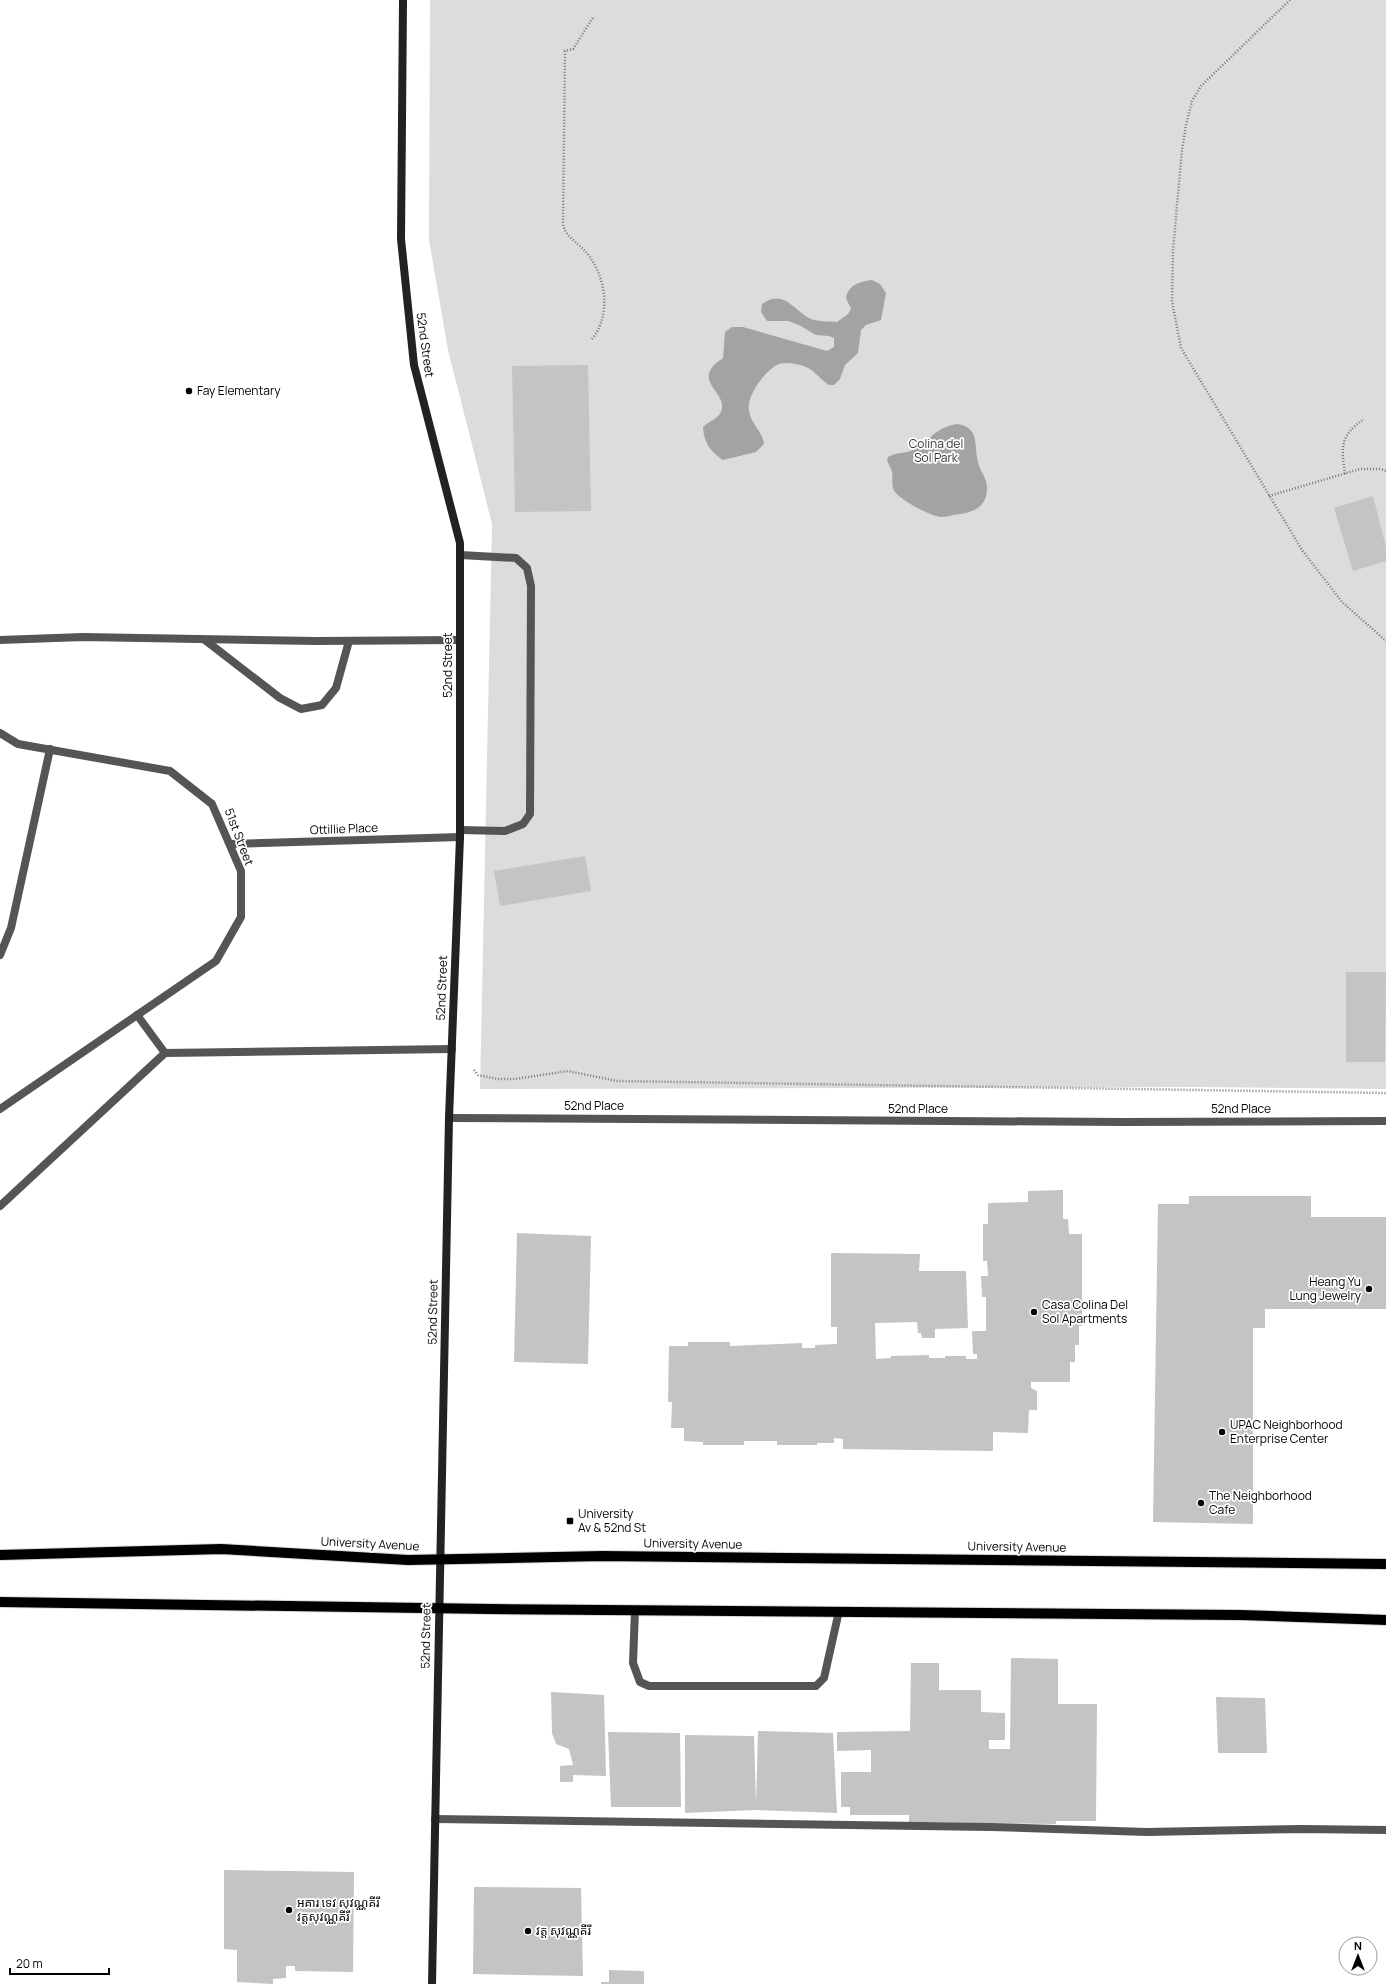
<svg xmlns="http://www.w3.org/2000/svg" width="1386" height="1984" font-family="Manrope,'Noto Sans Khmer',sans-serif">
<rect width="100%" height="100%" fill="#fff"/>
<polygon fill="#dcdcdc" points="430,0 1386,0 1386,1089 1195,1087 480,1089 492,524 448,350 429,240"/>
<g fill="#a3a3a3">
<path d="M872,280L880,284L886,293L881,320L866,325L861,330L858,353L845,365L840,379L834,385H829C819,379 814,368 800,365C793,363 786,362 779,364C765,370 746,396 749,411C751,424 763,432 764,444L756,452L723,460C710,451 704,443 703,427C707,423 716,419 719,415C732,397 700,386 711,369C713,365 719,361 723,358L725,332L732,327H743L827,351L834,347V338L829,336L816,335L799,325L788,321H767L761,312L762,304C784,288 794,311 811,319C819,322 829,321 837,322L848,314L851,309L846,298C848,285 861,281 872,280Z"/>
<path d="M957,424C980,427 974,446 978,462C980,472 987,477 987,488C987,509 971,513 953,515C950,516 945,517 941,517C930,516 902,501 895,492C891,487 893,478 892,472C891,467 888,464 887,460L888,457C896,452 906,454 915,449C932,439 934,428 957,424Z"/>
</g>
<g fill="#c4c4c4">
<polygon points="588,365 591,511 515,512 512,366"/>
<polygon points="1373,496 1386,547 1386,561 1353,571 1334,508"/>
<polygon points="585,856 591,891 500,906 494,871"/>
<polygon points="1346,972 1386,972 1385,1062 1346,1062"/>
<polygon points="1063,1190 1063,1219 1068,1219 1069,1234 1082,1234 1082,1326 1079,1326 1079,1345 1075,1345 1075,1362 1070,1362 1070,1382 1031,1382 1031,1388 1037,1391 1037,1410 1029,1410 1028,1433 993,1432 993,1451 843,1449 843,1439 834,1438 834,1443 817,1443 817,1445 777,1445 777,1441 744,1441 744,1445 703,1445 703,1442 684,1441 684,1428 671,1428 672,1402 668,1402 669,1346 688,1346 688,1342 730,1342 730,1346 802,1343 802,1348 815,1348 815,1345 837,1344 837,1327 831,1327 831,1253 920,1254 919,1271 966,1271 968,1328 935,1329 935,1338 922,1338 921,1333 918,1333 917,1322 875,1323 876,1359 891,1358 891,1356 929,1355 929,1358 945,1358 945,1356 966,1356 966,1359 977,1359 977,1354 973,1354 972,1331 986,1331 986,1297 982,1297 981,1276 988,1276 987,1261 983,1261 983,1224 988,1224 988,1203 1028,1202 1028,1191"/>
<polygon points="1189,1196 1311,1196 1311,1217 1386,1217 1386,1309 1265,1309 1265,1328 1253,1328 1253,1524 1153,1522 1158,1204 1189,1204"/>
<polygon points="517,1233 591,1236 588,1364 514,1362"/>
<polygon points="1011,1658 1058,1659 1058,1704 1097,1704 1096,1821 1056,1821 1056,1824 909,1822 909,1815 850,1815 850,1807 841,1807 841,1772 871,1772 871,1750 837,1751 837,1732 910,1731 911,1663 939,1663 939,1690 981,1690 981,1712 1005,1713 1005,1740 989,1740 989,1749 1010,1749"/>
<polygon points="551,1692 604,1695 606,1776 573,1775 573,1782 560,1782 560,1766 573,1765 569,1749 556,1744 552,1733"/>
<polygon points="1216,1697 1265,1698 1267,1753 1218,1753"/>
<polygon points="758,1731 833,1733 837,1813 755,1810 685,1813 685,1735 754,1736 756,1804"/>
<polygon points="608,1732 680,1733 681,1807 611,1807"/>
<polygon points="224,1870 354,1872 353,1972 295,1971 295,1966 286,1966 286,1978 273,1979 273,1984 237,1982 237,1950 224,1949"/>
<polygon points="474,1887 581,1888 583,1976 473,1974"/>
<polygon points="609,1970 644,1971 644,1984 601,1984 601,1982 609,1982"/>
</g>
<g fill="none" stroke-linecap="round" stroke-linejoin="round">
<g stroke="#dbdbdb" stroke-width="12">
<g id="primary">
<polyline points="0,1555 221,1549 408,1560 602,1556 1386,1564"/>
<polyline points="0,1602 491,1609 1240,1615 1386,1620"/>
</g>
</g>
<g stroke="#777" stroke-width="2.5" stroke-dasharray="1 2" stroke-linecap="butt">
<polyline points="1290,0 1201,86 1192,101 1186,125 1182,150 1173,250 1172,301 1181,348 1302,550 1342,602 1386,641"/>
<path d="M592,339C612,315 606,274 585,251C577,242 564,236 563,223L565,51L573,49L594,16"/>
<path d="M1345,474C1341,446 1340,436 1364,419"/>
<polyline points="1269,496 1360,469 1381,469 1386,471"/>
<polyline points="474,1070 478,1075 498,1079 515,1079 568,1071 617,1081 1386,1093"/>
</g>
<g stroke="#555" stroke-width="8">
<polyline points="460,555 516,558 527,568 531,586 530,814 523,824 505,831 460,830"/>
<polyline points="0,640 83,637 316,641 460,640"/>
<polyline points="205,640 280,698 301,709 322,705 336,688 349,641"/>
<polyline points="0,955 11,928 50,749"/>
<polyline points="137,1015 165,1053 452,1049"/>
<polyline points="0,1206 165,1053"/>
<polyline points="635,1610 633,1663 640,1682 649,1686 816,1686 824,1678 839,1611"/>
<polyline points="435,1819 991,1827 1147,1832 1302,1829 1386,1830"/>
</g>
<g stroke="#555" stroke-width="8">
<polyline points="0,733 18,744 170,771 212,804 241,871 241,917 216,961 0,1109"/>
<polyline points="230,844 460,837"/>
<polyline points="449,1118 1122,1122 1386,1121"/>
</g>
<polyline stroke="#222" stroke-width="8" points="403,0 401,239 414,365 460,543 460,837 449,1118 432,1984"/>
<use href="#primary" stroke="#000" stroke-width="10"/>
</g>
<g fill="#000" stroke="#fff" stroke-width="1.5">
<circle cx="189" cy="391" r="4"/>
<circle cx="1369" cy="1289" r="4"/>
<circle cx="1034" cy="1312" r="4"/>
<circle cx="1222" cy="1432" r="4"/>
<circle cx="1201" cy="1503" r="4"/>
<rect x="566" y="1517" width="8" height="8" rx="2"/>
<circle cx="289" cy="1910" r="4"/>
<circle cx="528" cy="1931" r="4"/>
</g>
<g text-anchor="middle" stroke-width="3.5" stroke-linejoin="round" paint-order="stroke">
<g font-size="12" fill="#000" stroke="#fff">
<text transform="translate(425 345) rotate(82)" y="4">52nd Street</text>
<text transform="translate(448 665) rotate(-90)" y="4">52nd Street</text>
<text transform="translate(344 829) rotate(-2)" y="4">Ottillie Place</text>
<text transform="translate(239 837) rotate(69)" y="4">51st Street</text>
<text transform="translate(442 988) rotate(-88)" y="4">52nd Street</text>
<text x="594" y="1110">52nd Place</text>
<text x="918" y="1113">52nd Place</text>
<text x="1241" y="1113">52nd Place</text>
<text transform="translate(433 1312) rotate(-89)" y="4">52nd Street</text>
<text transform="translate(370 1544) rotate(3)" y="4">University Avenue</text>
<text transform="translate(693 1544) rotate(1)" y="4">University Avenue</text>
<text transform="translate(1017 1547) rotate(1)" y="4">University Avenue</text>
<text transform="translate(426 1636) rotate(-89)" y="4">52nd Street</text>
</g>
<g font-size="12" fill="#000" stroke="#fff" text-anchor="start">
<text x="197" y="395">Fay Elementary</text>
<text x="1361" y="1286" text-anchor="end">Heang Yu<tspan x="1361" dy="14">Lung Jewelry</tspan></text>
<text x="1042" y="1309">Casa Colina Del<tspan x="1042" dy="14">Sol Apartments</tspan></text>
<text x="1230" y="1429">UPAC Neighborhood<tspan x="1230" dy="14">Enterprise Center</tspan></text>
<text x="1209" y="1500">The Neighborhood<tspan x="1209" dy="14">Cafe</tspan></text>
<text x="578" y="1518">University<tspan x="578" dy="14">Av &amp; 52nd St</tspan></text>
<text x="297" y="1907">អគារ ទេវ សុវណ្ណគីរី<tspan x="297" dy="14">វត្តសុវណ្ណគីរី</tspan></text>
<text x="536" y="1935">វត្ត សុវណ្ណគីរី</text>
</g>
<g font-size="12" fill="#333" stroke="#fff">
<text x="936" y="448">Colina del<tspan x="936" dy="14">Sol Park</tspan></text>
</g>
</g>
<g transform="translate(1358 1956)"><circle r="19" fill="#ffffff" stroke="#999999"/>
<path d="M0-3L7 15L0 10L-7 15Z" fill="#000000"/>
<text y="-6" font-size="11" font-weight="bold" text-anchor="middle" fill="#000000">N</text>
</g>
<path d="M10 1968v6h99v-6" fill="none" stroke="#000000" stroke-width="2"/>
<text x="16" y="1968" font-size="12" fill="#000000" stroke="#ffffff" stroke-width="3" paint-order="stroke">20 m</text>
</svg>
